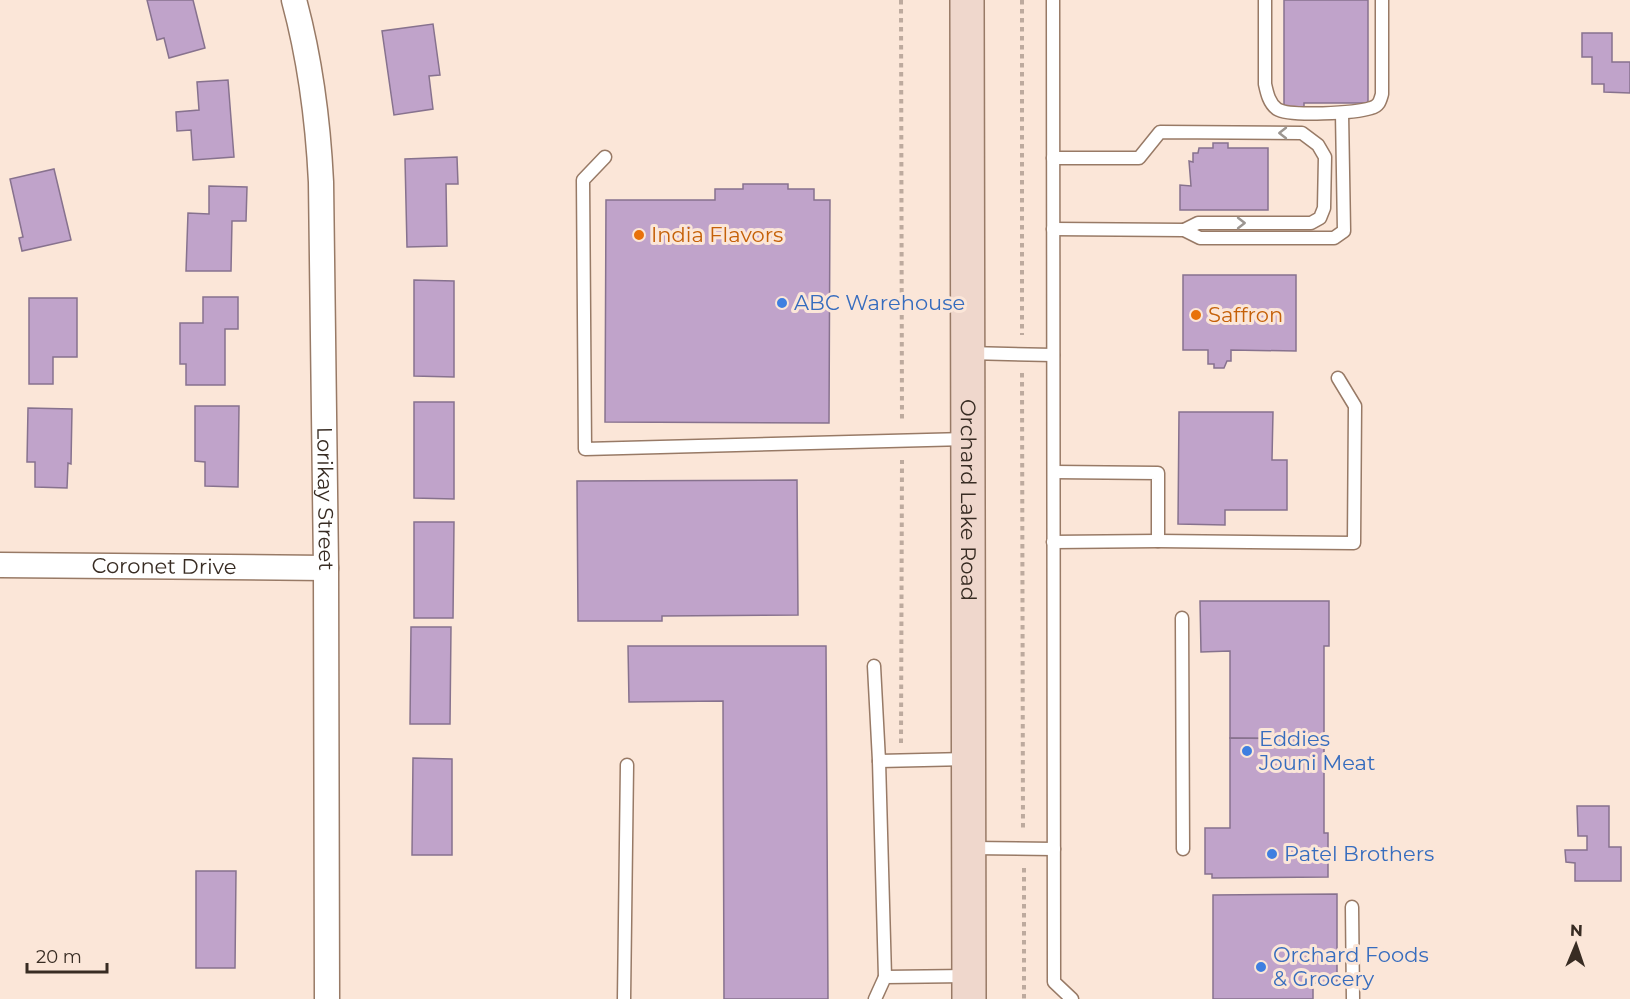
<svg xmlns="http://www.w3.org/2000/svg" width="1630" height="999" font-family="Montserrat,sans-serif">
<rect width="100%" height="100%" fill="#fbe6d8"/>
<g fill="#c0a3ca" stroke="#87728e" stroke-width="1.5">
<polygon points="147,0 193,0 205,48 169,58 164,38 157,40"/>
<polygon points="1284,0 1368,0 1368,103 1304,103 1304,108 1284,108"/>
<polygon points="433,24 440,75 429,76 433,109 394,115 382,31"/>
<polygon points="1582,33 1612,33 1612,62 1630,62 1630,93 1604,92 1604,84 1592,84 1592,57 1582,57"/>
<polygon points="228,80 234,157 193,160 191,130 177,131 176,112 199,110 197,82"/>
<polygon points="1213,143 1228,143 1228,148 1268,148 1268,210 1180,210 1180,185 1191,186 1189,161 1193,162 1193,153 1198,153 1199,148 1213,148"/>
<polygon points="457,157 458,184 446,184 447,246 407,247 405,159"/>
<polygon points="54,169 71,240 22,251 19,238 23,237 10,179"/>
<polygon points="743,184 788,184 788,189 814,189 814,200 830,200 829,423 605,422 606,200 715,200 715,189 743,189"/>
<polygon points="209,186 247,187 246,221 232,221 231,271 186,271 188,213 209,214"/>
<polygon points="1183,275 1296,275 1296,351 1231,350 1231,361 1227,361 1224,368 1214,368 1214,364 1208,364 1208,350 1183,350"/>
<polygon points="414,280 454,281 454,377 414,376"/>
<polygon points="203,297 238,297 238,329 225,329 225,385 186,385 186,364 180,364 180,323 203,323"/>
<polygon points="29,298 77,298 77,357 53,357 53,384 29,384"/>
<polygon points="414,402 454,402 454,499 414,498"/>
<polygon points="195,406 239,406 238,487 205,486 205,462 195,461"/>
<polygon points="28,408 72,409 71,464 68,463 67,488 35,487 35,462 27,462"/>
<polygon points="1179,412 1273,412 1272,460 1287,460 1287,510 1225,510 1225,525 1178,524"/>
<polygon points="797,480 798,615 662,616 662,621 578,621 577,481"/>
<polygon points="414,522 454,522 453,618 414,618"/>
<polygon points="1200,601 1329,601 1329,646 1324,646 1324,739 1230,738 1230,651 1201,652"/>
<polygon points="411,627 451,627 450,724 410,724"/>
<polygon points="628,646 826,646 828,999 724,999 723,701 629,702"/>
<polygon points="1230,738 1324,739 1324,833 1328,833 1328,877 1212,878 1212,874 1205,874 1205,828 1230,828"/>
<polygon points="413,758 452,759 452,855 412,855"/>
<polygon points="1577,806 1609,806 1609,847 1621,847 1621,881 1575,881 1575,863 1566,862 1565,850 1587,850 1587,836 1578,836"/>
<polygon points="196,871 236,871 235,968 196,968"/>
<polygon points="1337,894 1337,983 1313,983 1313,999 1213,999 1213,895"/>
</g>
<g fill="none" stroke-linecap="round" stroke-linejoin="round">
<g stroke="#987a66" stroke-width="15">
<g id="lane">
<polyline points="1053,0 1054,982 1072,999"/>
<path d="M1265,0V84C1267,93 1269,103 1277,109C1289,117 1356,113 1371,108C1379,106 1380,101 1382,94V0"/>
<polyline points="605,157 583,180 585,449 966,439"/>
<polyline points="1053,158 1139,158 1160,132 1302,133 1318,145 1325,157 1324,208 1320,218 1311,223 1198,223 1184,230"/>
<polyline points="1053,229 1184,230 1200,238 1334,238 1344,231 1342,113"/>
<polyline points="968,353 1053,355"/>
<polyline points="1054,472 1158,473 1158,541"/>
<polyline points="1053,542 1158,541 1354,543 1355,406 1338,378"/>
<polyline points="1182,618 1183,849"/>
<polyline points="874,666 879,761 967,759"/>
<polyline points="879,761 885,977"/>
<polyline points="970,848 1054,849"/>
<polyline points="1352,907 1353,999"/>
<polyline points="624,999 627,765"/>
<polyline points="875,999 885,977 967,976"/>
</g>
</g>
<g stroke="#987a66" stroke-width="27">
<g id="street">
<path id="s1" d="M294,0C310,59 318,121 321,182L326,568L327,999"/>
<path id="s2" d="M0,565L326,568"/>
</g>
</g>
<g stroke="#987a66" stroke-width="36">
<g id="secondary">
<path id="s3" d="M967,0L969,999"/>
</g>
</g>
<g stroke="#bdaa9e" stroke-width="4" stroke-dasharray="4.5 4.5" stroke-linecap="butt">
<polyline points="901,0 902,422"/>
<polyline points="1022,0 1022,335"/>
<polyline points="1022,373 1023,830"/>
<polyline points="901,743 902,460"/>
<polyline points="1024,868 1024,999"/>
</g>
<use href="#lane" stroke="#fff" stroke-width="12"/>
<use href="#street" stroke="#fff" stroke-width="24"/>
<use href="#secondary" stroke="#efd7cc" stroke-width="33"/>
</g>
<defs><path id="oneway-chevron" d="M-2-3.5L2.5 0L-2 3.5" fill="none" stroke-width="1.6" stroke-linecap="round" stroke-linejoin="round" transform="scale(1.5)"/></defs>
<g stroke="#9c9691">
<use href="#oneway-chevron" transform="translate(1283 133) rotate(-180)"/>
<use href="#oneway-chevron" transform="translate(1241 223)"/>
</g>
<g fill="#e8710a" stroke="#fbe6d8" stroke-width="2">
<circle cx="639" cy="235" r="6"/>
<circle cx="1196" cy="315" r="6"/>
</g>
<g fill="#3f7fe0" stroke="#fbe6d8" stroke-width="2">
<circle cx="782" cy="303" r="6"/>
<circle cx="1247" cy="751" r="6"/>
<circle cx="1272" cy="854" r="6"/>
<circle cx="1261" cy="967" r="6"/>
</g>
<g text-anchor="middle" stroke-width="6" stroke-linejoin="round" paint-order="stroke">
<g font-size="21" fill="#c56008" stroke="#fbe6d8" text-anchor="start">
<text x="651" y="242">India Flavors</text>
<text x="1208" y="322">Saffron</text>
</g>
<g font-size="21" fill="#366cbe" stroke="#fbe6d8" text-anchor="start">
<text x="794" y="310">ABC Warehouse</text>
<text x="1259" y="746">Eddies<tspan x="1259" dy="24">Jouni Meat</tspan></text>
<text x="1284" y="861">Patel Brothers</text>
<text x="1273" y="962">Orchard Foods<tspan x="1273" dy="24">&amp; Grocery</tspan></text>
</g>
<g font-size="21" fill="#382c23" stroke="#fbe6d8">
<text dy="7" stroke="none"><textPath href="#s1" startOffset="501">Lorikay Street</textPath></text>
<text dy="7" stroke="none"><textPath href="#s3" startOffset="500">Orchard Lake Road</textPath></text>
<text dy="7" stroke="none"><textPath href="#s2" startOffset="164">Coronet Drive</textPath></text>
</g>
</g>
<g transform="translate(1576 945) rotate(2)" stroke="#fbe6d8" stroke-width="4.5" paint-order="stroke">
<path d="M0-4.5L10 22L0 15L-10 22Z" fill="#382c23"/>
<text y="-9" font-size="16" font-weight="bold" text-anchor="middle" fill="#382c23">N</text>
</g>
<path d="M27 963v9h80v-9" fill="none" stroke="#382c23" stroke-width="3"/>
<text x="36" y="963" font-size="18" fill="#382c23" stroke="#fbe6d8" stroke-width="4.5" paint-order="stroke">20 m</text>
</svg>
